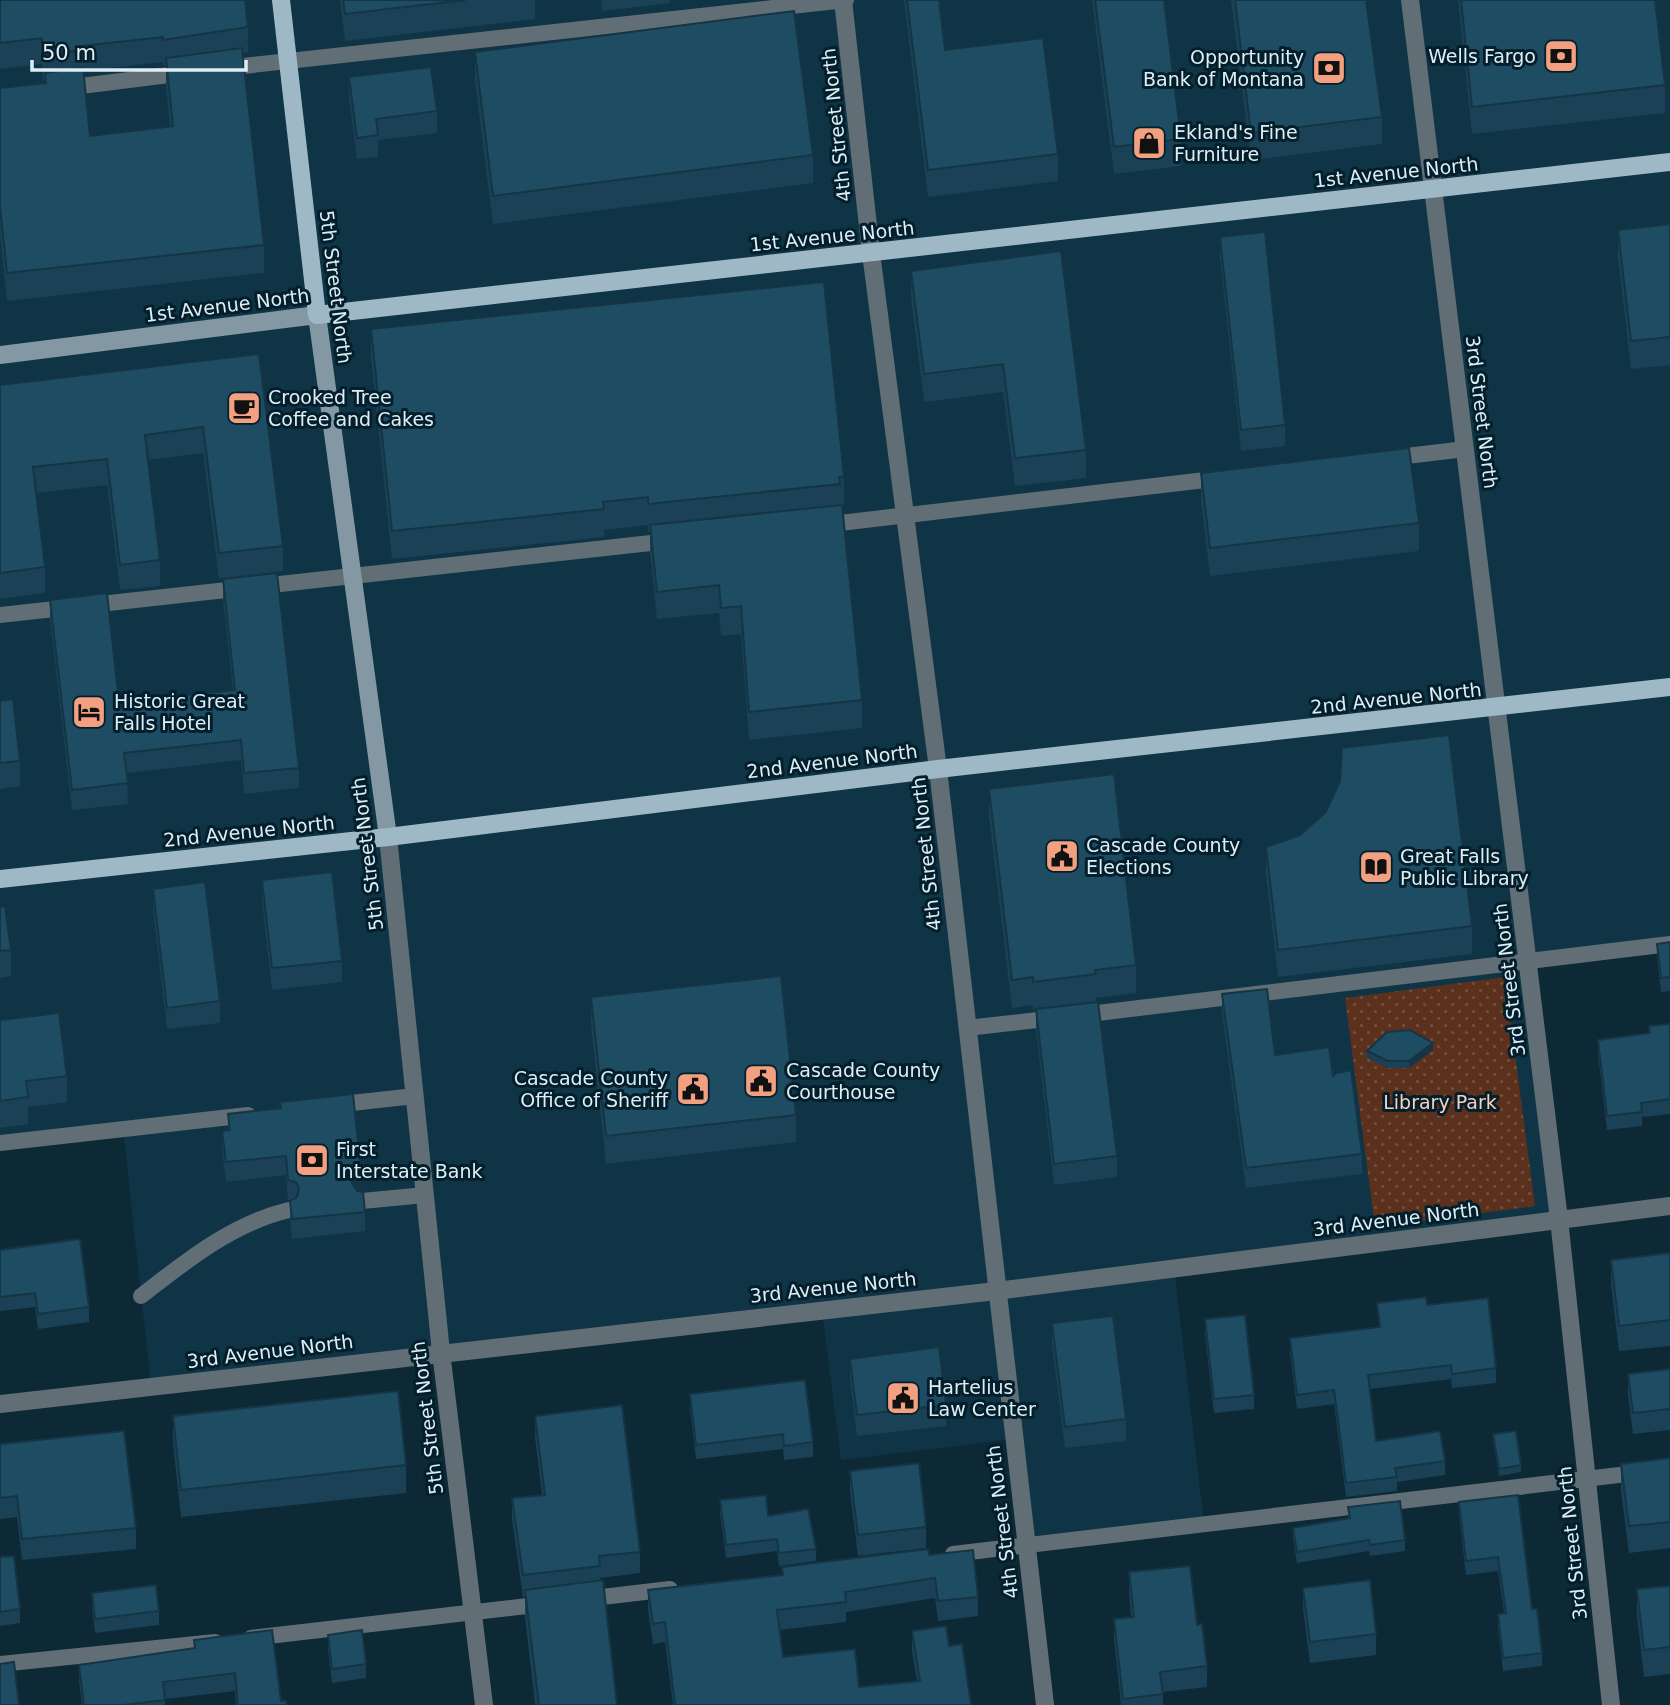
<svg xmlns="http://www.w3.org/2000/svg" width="1670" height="1705" font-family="'DejaVu Sans',sans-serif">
<defs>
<pattern id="park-dots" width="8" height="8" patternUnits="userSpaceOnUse" patternTransform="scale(1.75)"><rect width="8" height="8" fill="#5b301d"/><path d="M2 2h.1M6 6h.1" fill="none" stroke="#724e3f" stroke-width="1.8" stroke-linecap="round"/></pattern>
</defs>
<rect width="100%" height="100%" fill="#0d2936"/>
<polygon fill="#0f3445" points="0,0 1670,0 1670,944 1528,961 1559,1219 1174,1268 1204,1523 1026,1545 1013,1439 841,1460 822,1310 151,1386 123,1129 0,1143"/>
<polygon fill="url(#park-dots)" points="1505,977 1535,1206 1375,1227 1345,998"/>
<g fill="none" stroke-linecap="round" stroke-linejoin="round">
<g stroke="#626e75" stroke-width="16">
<polyline points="225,68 846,0"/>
<polyline points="65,88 185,73"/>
<polyline points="1390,458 1465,449"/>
<polyline points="823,525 1222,478"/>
<polyline points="0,615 669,541"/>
<polyline points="1081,1015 1670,944"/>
<polyline points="967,1028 1055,1018"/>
<polyline points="333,1105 415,1096"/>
<polyline points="0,1143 248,1115"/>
<polyline points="362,1201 425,1195"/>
<path d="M141,1296C186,1261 233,1223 289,1210"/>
<polyline points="953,1554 1670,1469"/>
<polyline points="585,1599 670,1589"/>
<polyline points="251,1638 545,1604"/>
<polyline points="0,1664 215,1642"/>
</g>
<g stroke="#626e75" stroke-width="18">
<polyline points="843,0 871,253 938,769 1045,1705"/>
<polyline points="1410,0 1559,1219 1611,1705"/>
<polyline points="388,837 441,1352 484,1705"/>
<polyline points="0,1404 996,1291 1670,1206"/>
</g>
<polyline stroke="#8498a3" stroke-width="18" points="0,355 317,315 388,837"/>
<g stroke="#9eb8c6" stroke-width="18">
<polyline points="281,0 317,315 1670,162"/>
<polyline points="0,879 388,837 938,769 1670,687"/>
</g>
</g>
<g fill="#1a4155" fill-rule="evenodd">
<path d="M0,0L248,27V52L243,53L264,245V273L7,301L0,235V88L45,83V80H43L42,64L0,69ZM163,62V65H166V86L170,126L90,136L83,71Z"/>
<polygon points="340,0 535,0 535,19 345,41"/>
<polygon points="601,0 670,0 670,3 602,11"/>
<polygon points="904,0 939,0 945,50 1058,154 1058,181 928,197"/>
<polygon points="1092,0 1164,0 1181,139 1181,166 1114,174"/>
<polygon points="1231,0 1366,0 1382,117 1382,144 1251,160"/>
<polygon points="1458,0 1655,0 1665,85 1665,113 1472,134"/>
<polygon points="475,52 813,155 813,183 493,224 475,80"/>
<polygon points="349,77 437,111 437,133 378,140 378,157 357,159 349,99"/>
<polygon points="1670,224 1670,365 1631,369 1618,258 1618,230"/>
<polygon points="1220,237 1285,425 1285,446 1241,451 1220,258"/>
<polygon points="911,271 1086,450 1086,478 1015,486 1003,392 924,402 911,298"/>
<polygon points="371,329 844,477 844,505 840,506 862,700 862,728 749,740 741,634 721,636 719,613 657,619 650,553 650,532 648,532 648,525 604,530 604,537 392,559 371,357"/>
<polygon points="259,354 283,546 283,571 219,579 203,453 148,460 160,560 160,586 120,590 107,485 36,493 45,567 45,593 0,599 0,385"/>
<polygon points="1201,473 1419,523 1419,551 1210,576 1201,501"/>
<polygon points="223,579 299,768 299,788 244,794 241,760 127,773 128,804 72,810 50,620 50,600 119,702 233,690 223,600"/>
<polygon points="0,701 20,761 20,786 0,789"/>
<polygon points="989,789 1136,965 1136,993 1096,998 1117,1156 1117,1177 1054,1185 1036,1030 1036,1009 1033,1010 1033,1005 1012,1008 989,817"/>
<polygon points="1266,847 1472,926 1472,954 1278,977 1266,875"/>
<polygon points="262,880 342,961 342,982 272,990 262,902"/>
<polygon points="153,889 220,1001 220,1023 167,1029 153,910"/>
<polygon points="0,907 11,950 11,976 0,978"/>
<polygon points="1670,942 1670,991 1661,992 1657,958 1657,944"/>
<polygon points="1222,994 1275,1055 1333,1076 1362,1154 1362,1174 1246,1188 1222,1014"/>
<polygon points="591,997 796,1115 796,1142 606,1164 591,1025"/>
<polygon points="0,1020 67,1076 67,1102 28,1107 28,1124 0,1128"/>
<polygon points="1670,1024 1670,1114 1642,1117 1642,1126 1607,1130 1598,1054 1598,1040 1649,1033 1649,1026"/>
<polygon points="1433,1050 1409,1068 1388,1068 1367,1058 1367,1051"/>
<polygon points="280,1102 361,1191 360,1191 365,1212 365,1231 292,1239 290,1221 291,1201 288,1200 286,1175 226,1182 222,1151 222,1131 228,1130 228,1114 280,1108"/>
<polygon points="0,1250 89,1307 89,1322 38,1329 35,1307 0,1311"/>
<polygon points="1670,1253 1670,1346 1619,1351 1611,1285 1611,1260"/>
<polygon points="1377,1303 1427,1305 1496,1368 1496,1383 1452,1388 1451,1379 1370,1389 1376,1441 1445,1461 1445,1475 1397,1482 1397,1491 1346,1497 1334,1404 1297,1409 1290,1353 1290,1338 1379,1327"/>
<polygon points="1205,1319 1254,1395 1254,1409 1214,1413 1205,1334"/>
<polygon points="1052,1323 1126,1419 1126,1441 1065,1448 1052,1344"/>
<polygon points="850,1359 946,1405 946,1426 857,1436 850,1380"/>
<polygon points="1670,1369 1670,1430 1633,1434 1628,1395 1628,1374"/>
<polygon points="690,1394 813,1442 813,1457 784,1460 783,1449 696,1459 690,1408"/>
<polygon points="173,1416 406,1465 406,1493 181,1517 173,1444"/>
<polygon points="535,1416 640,1552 640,1573 600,1578 617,1705 535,1705 525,1617 525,1596 523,1597 512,1520 512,1498 542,1495 535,1437"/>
<polygon points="1493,1434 1521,1465 1521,1472 1499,1476 1493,1441"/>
<polygon points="0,1444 136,1528 136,1549 22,1560 17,1517 0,1519"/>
<polygon points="1670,1458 1670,1548 1629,1553 1621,1491 1621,1464"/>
<polygon points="850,1471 926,1527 926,1548 858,1556 850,1492"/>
<polygon points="1518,1495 1532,1609 1542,1653 1542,1666 1503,1671 1498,1627 1498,1614 1504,1613 1498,1571 1466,1575 1459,1515 1459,1502"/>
<polygon points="720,1500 768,1516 816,1549 816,1561 779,1566 777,1551 726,1558 720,1513"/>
<polygon points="1348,1507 1405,1540 1405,1551 1370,1556 1369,1551 1297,1563 1293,1539 1293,1528 1348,1519"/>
<polygon points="929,1555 978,1597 978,1616 938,1621 935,1598 846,1612 846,1622 779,1630 783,1657 859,1687 917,1681 912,1651 912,1631 949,1646 971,1705 673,1705 665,1642 653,1644 648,1610 648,1590 782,1575 782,1567"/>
<polygon points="0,1557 20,1609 20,1623 0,1626"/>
<polygon points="1129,1572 1197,1625 1207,1666 1207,1687 1163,1692 1163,1705 1121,1705 1114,1640 1114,1619 1131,1617 1129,1594"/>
<polygon points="1670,1586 1670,1674 1644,1677 1637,1616 1637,1589"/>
<polygon points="1303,1588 1376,1634 1376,1655 1310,1663 1303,1609"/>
<polygon points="92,1593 159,1611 159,1625 95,1633 92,1607"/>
<polygon points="328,1635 366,1664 366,1678 332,1683 328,1649"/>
<polygon points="194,1640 287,1705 236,1705 235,1691 165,1699 165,1705 82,1705 79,1682 79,1665 194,1648"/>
</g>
<g fill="#153545">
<polygon points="1433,1043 1433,1050 1409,1068 1409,1061"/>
<polygon points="361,1171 361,1191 353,1196 352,1183 353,1176"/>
</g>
<g fill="#1e4c63" stroke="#153545" stroke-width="2">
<polygon points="0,0 245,0 248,27 163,40 163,37 80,46 81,50 43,55 42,38 0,43"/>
<polygon points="343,0 466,0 345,14"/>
<polygon points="907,0 939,0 945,50 1043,38 1058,154 928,170"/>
<polygon points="1095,0 1164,0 1181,139 1114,147"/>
<polygon points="1235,0 1366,0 1382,117 1251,133"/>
<polygon points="1461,0 1655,0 1665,85 1472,107"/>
<polygon points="794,11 813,155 493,196 475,52"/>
<polygon points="242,48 264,245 7,273 0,207 0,88 46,83 45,73 83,68 90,136 173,126 166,58"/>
<polygon points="431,67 437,111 376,119 378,135 357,138 349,77"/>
<polygon points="1670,224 1670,337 1631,341 1618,230"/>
<polygon points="1265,232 1285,425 1241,430 1220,237"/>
<polygon points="1061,251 1086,450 1015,458 1003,364 924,374 911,271"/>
<polygon points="824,282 844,477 839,477 840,484 648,504 648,497 603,502 604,509 392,531 371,329"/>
<polygon points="259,354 283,546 219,553 203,427 145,435 160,560 120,565 107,459 33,467 45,567 0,573 0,385"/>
<polygon points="1409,448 1419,523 1210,548 1201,473"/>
<polygon points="842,505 862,700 749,712 741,606 721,608 719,585 657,592 650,525"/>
<polygon points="277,573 299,768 244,773 241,740 124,753 128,783 72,790 50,600 107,593 119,702 235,690 223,579"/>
<polygon points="13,699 20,761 0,763 0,701"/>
<polygon points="1449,735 1472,926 1278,950 1266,847 1300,835 1326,812 1340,781 1342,748"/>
<polygon points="1114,774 1136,965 1095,970 1096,974 1033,982 1033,977 1012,980 989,789"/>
<polygon points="332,872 342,961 272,968 262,880"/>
<polygon points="205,882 220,1001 167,1008 153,889"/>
<polygon points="5,906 11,950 0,951 0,907"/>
<polygon points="1670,942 1670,977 1661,978 1657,944"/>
<polygon points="781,976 796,1115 606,1136 591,997"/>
<polygon points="1267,989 1275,1055 1329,1047 1333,1076 1337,1073 1351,1070 1362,1154 1246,1168 1222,994"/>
<polygon points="1098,1002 1117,1156 1054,1164 1036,1009"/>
<polygon points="59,1013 67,1076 26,1081 28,1097 0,1101 0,1020"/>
<polygon points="1670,1024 1670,1099 1641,1103 1642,1112 1607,1116 1598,1040 1650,1033 1649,1026"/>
<polygon points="1410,1030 1433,1043 1409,1061 1388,1061 1367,1051 1387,1032"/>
<polygon points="353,1094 361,1171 353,1176 352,1183 357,1191 363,1192 365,1212 292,1219 290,1201 297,1197 299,1188 296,1182 288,1180 286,1156 226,1162 222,1131 230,1130 228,1114 281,1108 280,1102"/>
<polygon points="80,1239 89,1307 38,1314 35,1293 0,1297 0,1250"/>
<polygon points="1670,1253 1670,1320 1619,1326 1611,1260"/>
<polygon points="1426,1297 1427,1305 1488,1298 1496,1368 1452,1374 1451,1365 1368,1375 1376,1441 1440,1431 1445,1461 1395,1468 1397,1477 1346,1483 1334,1390 1297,1395 1290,1338 1380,1327 1377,1303"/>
<polygon points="1245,1315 1254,1395 1214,1399 1205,1319"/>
<polygon points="1113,1316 1126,1419 1065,1427 1052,1323"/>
<polygon points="939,1347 946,1405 857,1415 850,1359"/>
<polygon points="1670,1369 1670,1409 1633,1413 1628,1374"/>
<polygon points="805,1380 813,1442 784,1446 783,1434 696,1445 690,1394"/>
<polygon points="398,1391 406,1465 181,1490 173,1416"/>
<polygon points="622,1405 640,1552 599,1556 600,1566 523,1575 512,1498 545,1495 535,1416"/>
<polygon points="124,1431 136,1528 22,1539 17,1496 0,1498 0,1444"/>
<polygon points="1516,1431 1521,1465 1499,1469 1493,1434"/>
<polygon points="1670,1458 1670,1522 1629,1526 1621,1464"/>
<polygon points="919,1463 926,1527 858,1535 850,1471"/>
<polygon points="766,1495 768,1516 808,1509 816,1549 779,1553 777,1539 726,1545 720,1500"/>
<polygon points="1518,1495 1532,1609 1537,1609 1542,1653 1503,1658 1498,1614 1506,1613 1498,1557 1466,1561 1459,1502"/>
<polygon points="1400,1501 1405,1540 1370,1545 1369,1540 1297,1552 1293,1528 1350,1518 1348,1507"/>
<polygon points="928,1549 929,1555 973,1550 978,1597 938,1601 935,1578 845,1592 846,1602 777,1610 783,1657 855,1649 859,1687 920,1681 912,1631 946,1626 949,1646 962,1644 971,1705 675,1705 665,1622 653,1624 648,1590 783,1575 782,1567"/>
<polygon points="14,1556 20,1609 0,1612 0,1557"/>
<polygon points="1190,1566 1197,1625 1202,1624 1207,1666 1160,1672 1163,1694 1123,1699 1114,1619 1134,1617 1129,1572"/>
<polygon points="603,1580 617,1705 539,1705 525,1590"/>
<polygon points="1370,1580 1376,1634 1310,1642 1303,1588"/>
<polygon points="156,1585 159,1611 95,1619 92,1593"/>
<polygon points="1670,1586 1670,1647 1644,1650 1637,1589"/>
<polygon points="272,1630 281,1701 286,1701 287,1705 238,1705 235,1673 163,1682 165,1700 123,1705 84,1705 79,1665 195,1648 194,1640"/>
<polygon points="362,1630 366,1664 332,1669 328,1635"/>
<polygon points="14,1662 19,1705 0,1705 0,1664"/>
</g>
<defs>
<g id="bank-square" transform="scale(1.75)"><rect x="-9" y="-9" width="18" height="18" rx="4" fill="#f2a07f" stroke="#041f2c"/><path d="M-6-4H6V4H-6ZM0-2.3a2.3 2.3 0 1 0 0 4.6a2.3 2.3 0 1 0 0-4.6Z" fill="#111"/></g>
<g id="shop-square" transform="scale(1.75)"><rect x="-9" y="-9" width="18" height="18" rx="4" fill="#f2a07f" stroke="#041f2c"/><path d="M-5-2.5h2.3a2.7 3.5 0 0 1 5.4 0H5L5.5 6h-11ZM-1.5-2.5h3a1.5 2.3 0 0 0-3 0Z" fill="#111"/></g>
<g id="cafe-square" transform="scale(1.75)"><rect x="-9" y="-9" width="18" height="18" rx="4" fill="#f2a07f" stroke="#041f2c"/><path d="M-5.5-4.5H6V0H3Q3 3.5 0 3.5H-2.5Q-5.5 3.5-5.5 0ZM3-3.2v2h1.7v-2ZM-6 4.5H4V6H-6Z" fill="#111"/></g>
<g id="hotel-square" transform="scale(1.75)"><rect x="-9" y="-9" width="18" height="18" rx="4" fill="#f2a07f" stroke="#041f2c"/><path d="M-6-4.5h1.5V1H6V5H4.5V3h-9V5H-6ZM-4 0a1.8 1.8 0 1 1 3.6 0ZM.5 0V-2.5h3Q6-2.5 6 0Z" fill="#111"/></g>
<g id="civic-square" transform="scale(1.75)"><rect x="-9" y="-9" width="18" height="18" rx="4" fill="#f2a07f" stroke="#041f2c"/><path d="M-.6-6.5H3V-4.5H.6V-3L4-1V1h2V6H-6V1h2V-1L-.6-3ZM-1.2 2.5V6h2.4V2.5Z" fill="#111"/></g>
<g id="library-square" transform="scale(1.75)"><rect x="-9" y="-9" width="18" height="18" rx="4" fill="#f2a07f" stroke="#041f2c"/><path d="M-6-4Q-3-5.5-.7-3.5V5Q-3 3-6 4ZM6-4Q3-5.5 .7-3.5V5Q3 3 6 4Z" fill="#111"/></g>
</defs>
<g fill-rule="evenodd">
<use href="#bank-square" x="1561" y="56"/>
<use href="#bank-square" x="1329" y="68"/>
<use href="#shop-square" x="1149" y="143"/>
<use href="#cafe-square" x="244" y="408"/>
<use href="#hotel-square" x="89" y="712"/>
<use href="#civic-square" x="1062" y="856"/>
<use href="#library-square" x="1376" y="867"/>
<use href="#civic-square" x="761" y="1081"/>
<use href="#civic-square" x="693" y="1089"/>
<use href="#bank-square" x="312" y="1160"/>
<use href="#civic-square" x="903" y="1398"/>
</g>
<g text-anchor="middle" stroke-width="6" stroke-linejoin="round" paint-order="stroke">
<g font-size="19" fill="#deeef7" stroke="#041f2c" text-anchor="start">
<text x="1536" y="63" text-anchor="end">Wells Fargo</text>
<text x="1304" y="64" text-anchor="end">Opportunity<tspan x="1304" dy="22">Bank of Montana</tspan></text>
<text x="1174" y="139">Ekland's Fine<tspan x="1174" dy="22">Furniture</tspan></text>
<text x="268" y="404">Crooked Tree<tspan x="268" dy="22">Coffee and Cakes</tspan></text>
<text x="114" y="708">Historic Great<tspan x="114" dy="22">Falls Hotel</tspan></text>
<text x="1086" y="852">Cascade County<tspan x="1086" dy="22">Elections</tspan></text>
<text x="1400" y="863">Great Falls<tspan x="1400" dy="22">Public Library</tspan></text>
<text x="786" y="1077">Cascade County<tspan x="786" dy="22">Courthouse</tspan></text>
<text x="668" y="1085" text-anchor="end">Cascade County<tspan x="668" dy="22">Office of Sheriff</tspan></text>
<text x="336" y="1156">First<tspan x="336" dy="22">Interstate Bank</tspan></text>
<text x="928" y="1394">Hartelius<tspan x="928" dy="22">Law Center</tspan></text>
</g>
<g font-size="19" fill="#deeef7" stroke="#041f2c">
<text transform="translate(836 125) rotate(-96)" y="7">4th Street North</text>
<text transform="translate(1396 172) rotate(-6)" y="7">1st Avenue North</text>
<text transform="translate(832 236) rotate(-6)" y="7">1st Avenue North</text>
<text transform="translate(336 287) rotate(83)" y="7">5th Street North</text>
<text transform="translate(227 305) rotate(-7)" y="7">1st Avenue North</text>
<text transform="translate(1482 412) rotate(83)" y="7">3rd Street North</text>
<text transform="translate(1396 698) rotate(-6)" y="7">2nd Avenue North</text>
<text transform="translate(832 761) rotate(-7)" y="7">2nd Avenue North</text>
<text transform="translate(249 831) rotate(-6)" y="7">2nd Avenue North</text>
<text transform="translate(367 854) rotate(-97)" y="7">5th Street North</text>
<text transform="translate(926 854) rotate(-96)" y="7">4th Street North</text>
<text transform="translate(1509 980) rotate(-97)" y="7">3rd Street North</text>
<text transform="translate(1396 1219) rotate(-7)" y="7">3rd Avenue North</text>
<text transform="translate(833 1287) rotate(-6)" y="7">3rd Avenue North</text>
<text transform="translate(270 1351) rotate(-7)" y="7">3rd Avenue North</text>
<text transform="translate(427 1418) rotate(-97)" y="7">5th Street North</text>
<text transform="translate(1002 1522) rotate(-97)" y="7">4th Street North</text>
<text transform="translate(1572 1543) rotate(-96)" y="7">3rd Street North</text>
</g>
<g font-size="19" fill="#fbd0bf" stroke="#041f2c">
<text x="1440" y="1109">Library Park</text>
</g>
</g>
<path d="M32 60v10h214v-10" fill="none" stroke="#deeef7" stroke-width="3.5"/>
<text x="42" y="60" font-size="21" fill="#deeef7" stroke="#041f2c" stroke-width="5" paint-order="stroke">50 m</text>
</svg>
